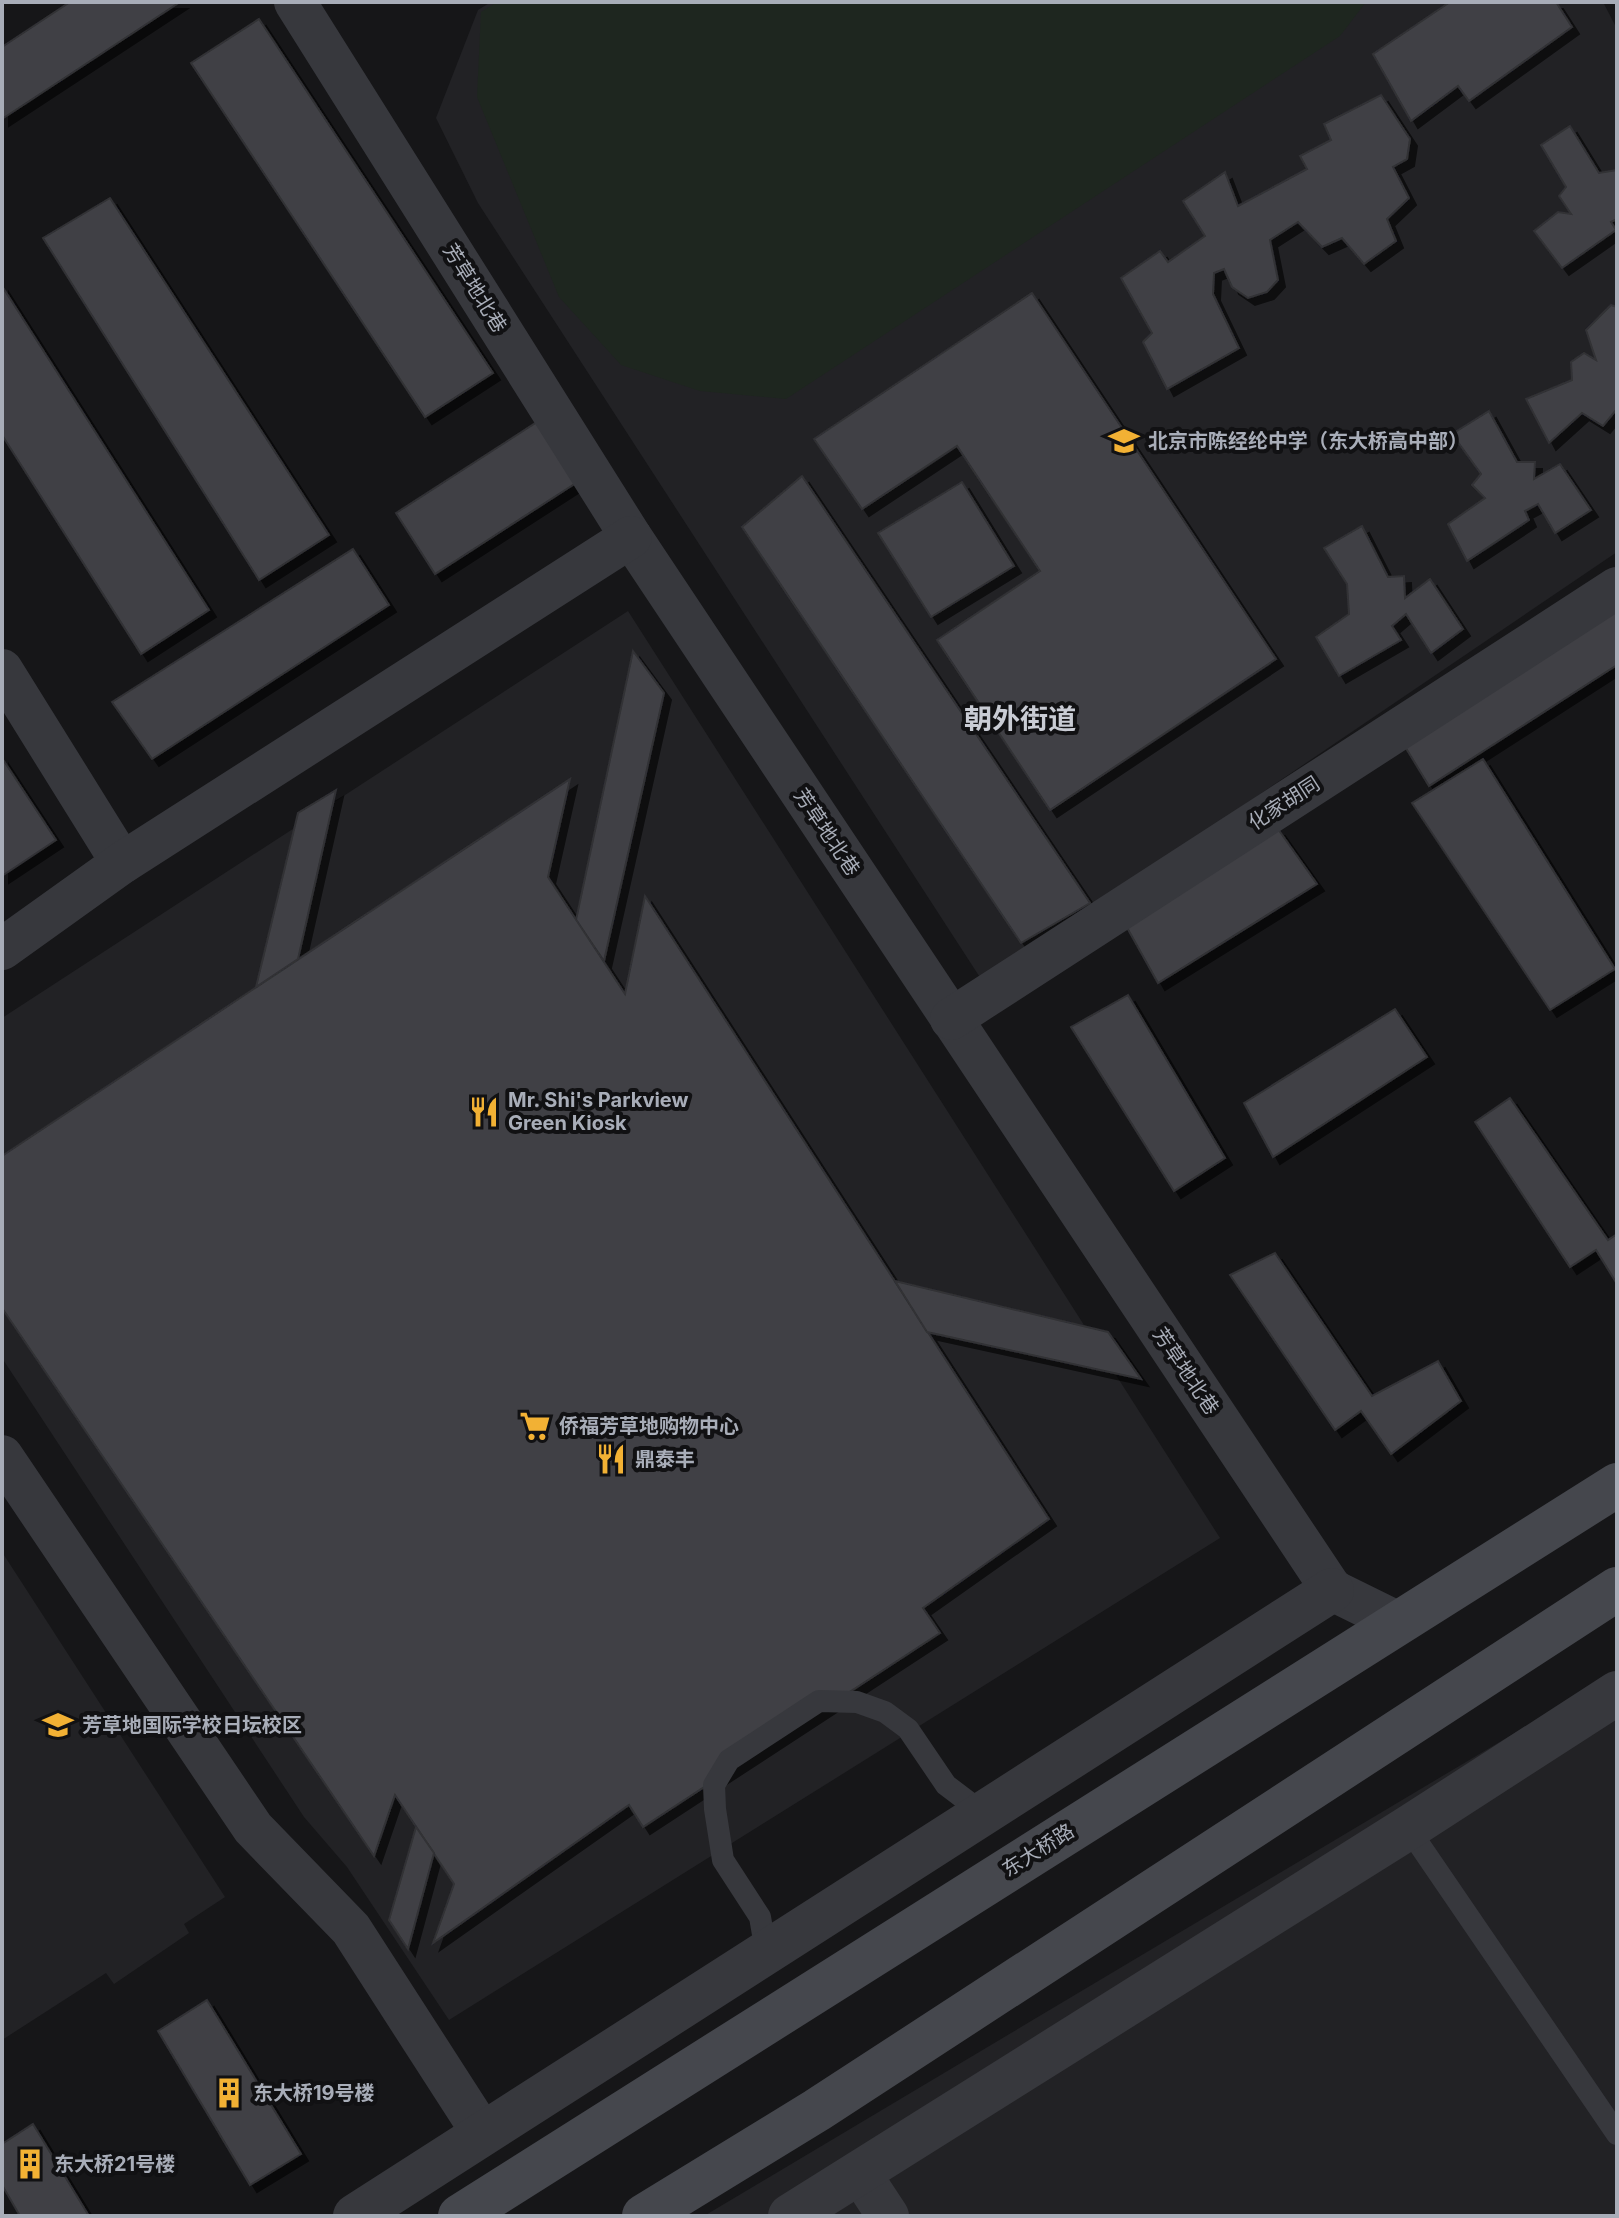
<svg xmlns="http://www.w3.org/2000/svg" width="1619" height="2218" font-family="Inter,'Noto Sans SC',sans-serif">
<defs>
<filter id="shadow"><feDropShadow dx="7" dy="7" stdDeviation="0" flood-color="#0009"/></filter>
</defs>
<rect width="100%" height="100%" fill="#161618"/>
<g fill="#222225">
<polygon points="491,2 1603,2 1617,29 1617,552 983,982 478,203 436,118 478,10"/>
<polygon points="628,611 1220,1538 449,2020 347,1867 304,1817 2,1358 2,1018"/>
<polygon points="2,1552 225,1897 184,1924 189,1933 114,1984 106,1973 2,2040"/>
<polygon points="1617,1672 1617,2216 704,2216"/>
</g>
<polygon fill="#1e261f" points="497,2 1366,2 1340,36 786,399 700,391 621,365 559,297 477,97 481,12"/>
<g fill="#404145" stroke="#303034" stroke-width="2" filter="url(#shadow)">
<polygon points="70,2 180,2 2,119 2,47"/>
<polygon points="1450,2 1556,2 1572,27 1469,101 1458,86 1411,121 1373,54"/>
<polygon points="259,19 493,373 425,417 191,63"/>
<polygon points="1381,95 1410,139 1407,159 1393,167 1409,198 1387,219 1396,241 1364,264 1342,238 1322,247 1298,222 1270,240 1278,280 1267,292 1248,298 1232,287 1224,269 1214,273 1213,294 1239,348 1167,389 1143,342 1152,333 1121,278 1160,251 1168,262 1205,236 1183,201 1225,172 1238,206 1307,169 1300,156 1331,140 1324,124"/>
<polygon points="1570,126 1599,173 1617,170 1617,219 1611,222 1616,230 1562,268 1534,231 1558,212 1571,214 1559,196 1566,187 1541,145"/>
<polygon points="110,198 329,535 259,580 43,238"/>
<polygon points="2,286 209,610 141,654 2,435"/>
<polygon points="1032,293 1276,659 1050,810 937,640 1040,571 957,446 862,509 814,439"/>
<polygon points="1611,305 1617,307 1617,409 1603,426 1582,413 1549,443 1526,399 1572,380 1571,362 1584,353 1596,360 1586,330"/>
<polygon points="1489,411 1517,462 1535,462 1534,479 1560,464 1591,510 1555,533 1538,504 1525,511 1529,520 1467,561 1448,524 1485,498 1472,485 1481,474 1452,434"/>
<polygon points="537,422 576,483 435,574 396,513"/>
<polygon points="802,476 1090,903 1021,943 742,527"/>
<polygon points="962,482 1014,566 931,617 878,533"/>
<polygon points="1362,526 1388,577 1404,576 1405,598 1430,579 1463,629 1431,653 1406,614 1392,626 1401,640 1339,676 1316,637 1349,614 1347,584 1324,548"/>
<polygon points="353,549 389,605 152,759 112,702"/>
<polygon points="1617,606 1617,665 1429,786 1404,745"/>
<polygon points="633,651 664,693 604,961 576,920"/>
<polygon points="2,758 56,840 2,876"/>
<polygon points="1483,759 1615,969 1550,1010 1412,803"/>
<polygon points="570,779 548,877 625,994 645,896 1049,1519 923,1608 940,1633 643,1827 629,1805 433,1943 454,1884 395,1795 374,1856 2,1308 2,1156"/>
<polygon points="336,790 298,959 256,987 298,813"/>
<polygon points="1278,829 1317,884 1158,983 1125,924"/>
<polygon points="1128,995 1225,1158 1174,1191 1071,1027"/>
<polygon points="1395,1009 1427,1057 1273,1157 1244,1103"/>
<polygon points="1510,1098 1608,1240 1617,1234 1617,1284 1596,1250 1570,1267 1475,1122"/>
<polygon points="1275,1253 1372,1396 1438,1361 1461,1401 1391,1454 1361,1411 1335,1430 1230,1275"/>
<polygon points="895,1281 1108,1332 1141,1379 927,1332"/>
<polygon points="416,1827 434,1853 408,1949 389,1920"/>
<polygon points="207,2000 301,2154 250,2185 158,2031"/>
<polygon points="33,2124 89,2216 20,2216 2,2185 2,2144"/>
</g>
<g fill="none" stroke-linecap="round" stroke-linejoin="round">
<g stroke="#37383d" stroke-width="22">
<polyline points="1408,1828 1617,2134"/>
<polyline points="766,1952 760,1917 723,1860 715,1809 714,1785 729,1760 819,1701 857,1702 885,1712 908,1729 946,1785 983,1813"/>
</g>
<g stroke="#37383d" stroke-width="42">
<polyline points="295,2 631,537 1332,1590 1399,1623"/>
<polyline points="2,670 122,863"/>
<polyline points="2,949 122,863 631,537"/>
<polyline points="951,1019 1617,588"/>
<polyline points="2,1456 253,1828 351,1929 483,2134"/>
<polyline points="859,2172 888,2216"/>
</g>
<g stroke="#37383d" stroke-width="44">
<polyline points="355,2216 1332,1590"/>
<polyline points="790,2216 1408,1828 1617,1693"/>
</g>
<g stroke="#45474d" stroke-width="44">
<polyline points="460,2216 1617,1485"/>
<polyline points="644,2216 817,2110 1617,1589"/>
</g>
</g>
<defs>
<g id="school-bare" transform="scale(2.4)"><path d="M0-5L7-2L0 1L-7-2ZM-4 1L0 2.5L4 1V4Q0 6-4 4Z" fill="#f2b134" stroke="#111113" stroke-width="2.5" paint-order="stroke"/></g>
<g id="restaurant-bare" transform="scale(2.4)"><path d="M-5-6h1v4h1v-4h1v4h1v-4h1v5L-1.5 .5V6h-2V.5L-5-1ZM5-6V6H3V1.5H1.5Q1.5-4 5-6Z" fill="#f2b134" stroke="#111113" stroke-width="2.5" paint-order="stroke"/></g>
<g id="supermarket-bare" transform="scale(2.4)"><path d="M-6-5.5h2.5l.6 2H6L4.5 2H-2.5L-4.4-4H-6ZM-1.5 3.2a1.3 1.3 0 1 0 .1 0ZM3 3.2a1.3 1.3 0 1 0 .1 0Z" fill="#f2b134" stroke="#111113" stroke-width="2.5" paint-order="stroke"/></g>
<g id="building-bare" transform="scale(2.4)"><path d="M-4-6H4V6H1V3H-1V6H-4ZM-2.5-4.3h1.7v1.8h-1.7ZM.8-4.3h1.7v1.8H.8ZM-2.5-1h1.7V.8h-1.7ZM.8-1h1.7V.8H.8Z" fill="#f2b134" stroke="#111113" stroke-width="2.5" paint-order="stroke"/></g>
</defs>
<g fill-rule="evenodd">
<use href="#school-bare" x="1124" y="441"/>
<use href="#restaurant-bare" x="484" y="1112"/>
<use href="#supermarket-bare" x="535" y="1426"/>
<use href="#restaurant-bare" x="611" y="1459"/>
<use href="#school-bare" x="58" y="1725"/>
<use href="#building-bare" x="229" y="2093"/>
<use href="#building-bare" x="30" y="2164"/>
</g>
<g text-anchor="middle" stroke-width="8" stroke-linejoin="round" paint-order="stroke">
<g font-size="20" fill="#a8adb8" stroke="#111113">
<text transform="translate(475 288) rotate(58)" y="7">芳草地北巷</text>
<text transform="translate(1284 803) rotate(-33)" y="7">化家胡同</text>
<text transform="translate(827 832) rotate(56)" y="7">芳草地北巷</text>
<text transform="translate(1186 1371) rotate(56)" y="7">芳草地北巷</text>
<text transform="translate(1038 1850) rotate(-32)" y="7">东大桥路</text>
</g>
<g font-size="20" font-weight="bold" fill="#a8adb8" stroke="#111113" text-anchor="start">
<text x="1148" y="448">北京市陈经纶中学（东大桥高中部）</text>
<text x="508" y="1107">Mr. Shi's Parkview<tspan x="508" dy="23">Green Kiosk</tspan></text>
<text x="559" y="1433">侨福芳草地购物中心</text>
<text x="635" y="1466">鼎泰丰</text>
<text x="82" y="1732">芳草地国际学校日坛校区</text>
<text x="253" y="2100">东大桥19号楼</text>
<text x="54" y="2171">东大桥21号楼</text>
</g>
<g font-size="28" font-weight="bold" fill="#c9ccd4" stroke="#111113">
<text x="1020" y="729">朝外街道</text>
</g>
</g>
<rect width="1619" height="2218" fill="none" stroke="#a8adb8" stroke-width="8"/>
</svg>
